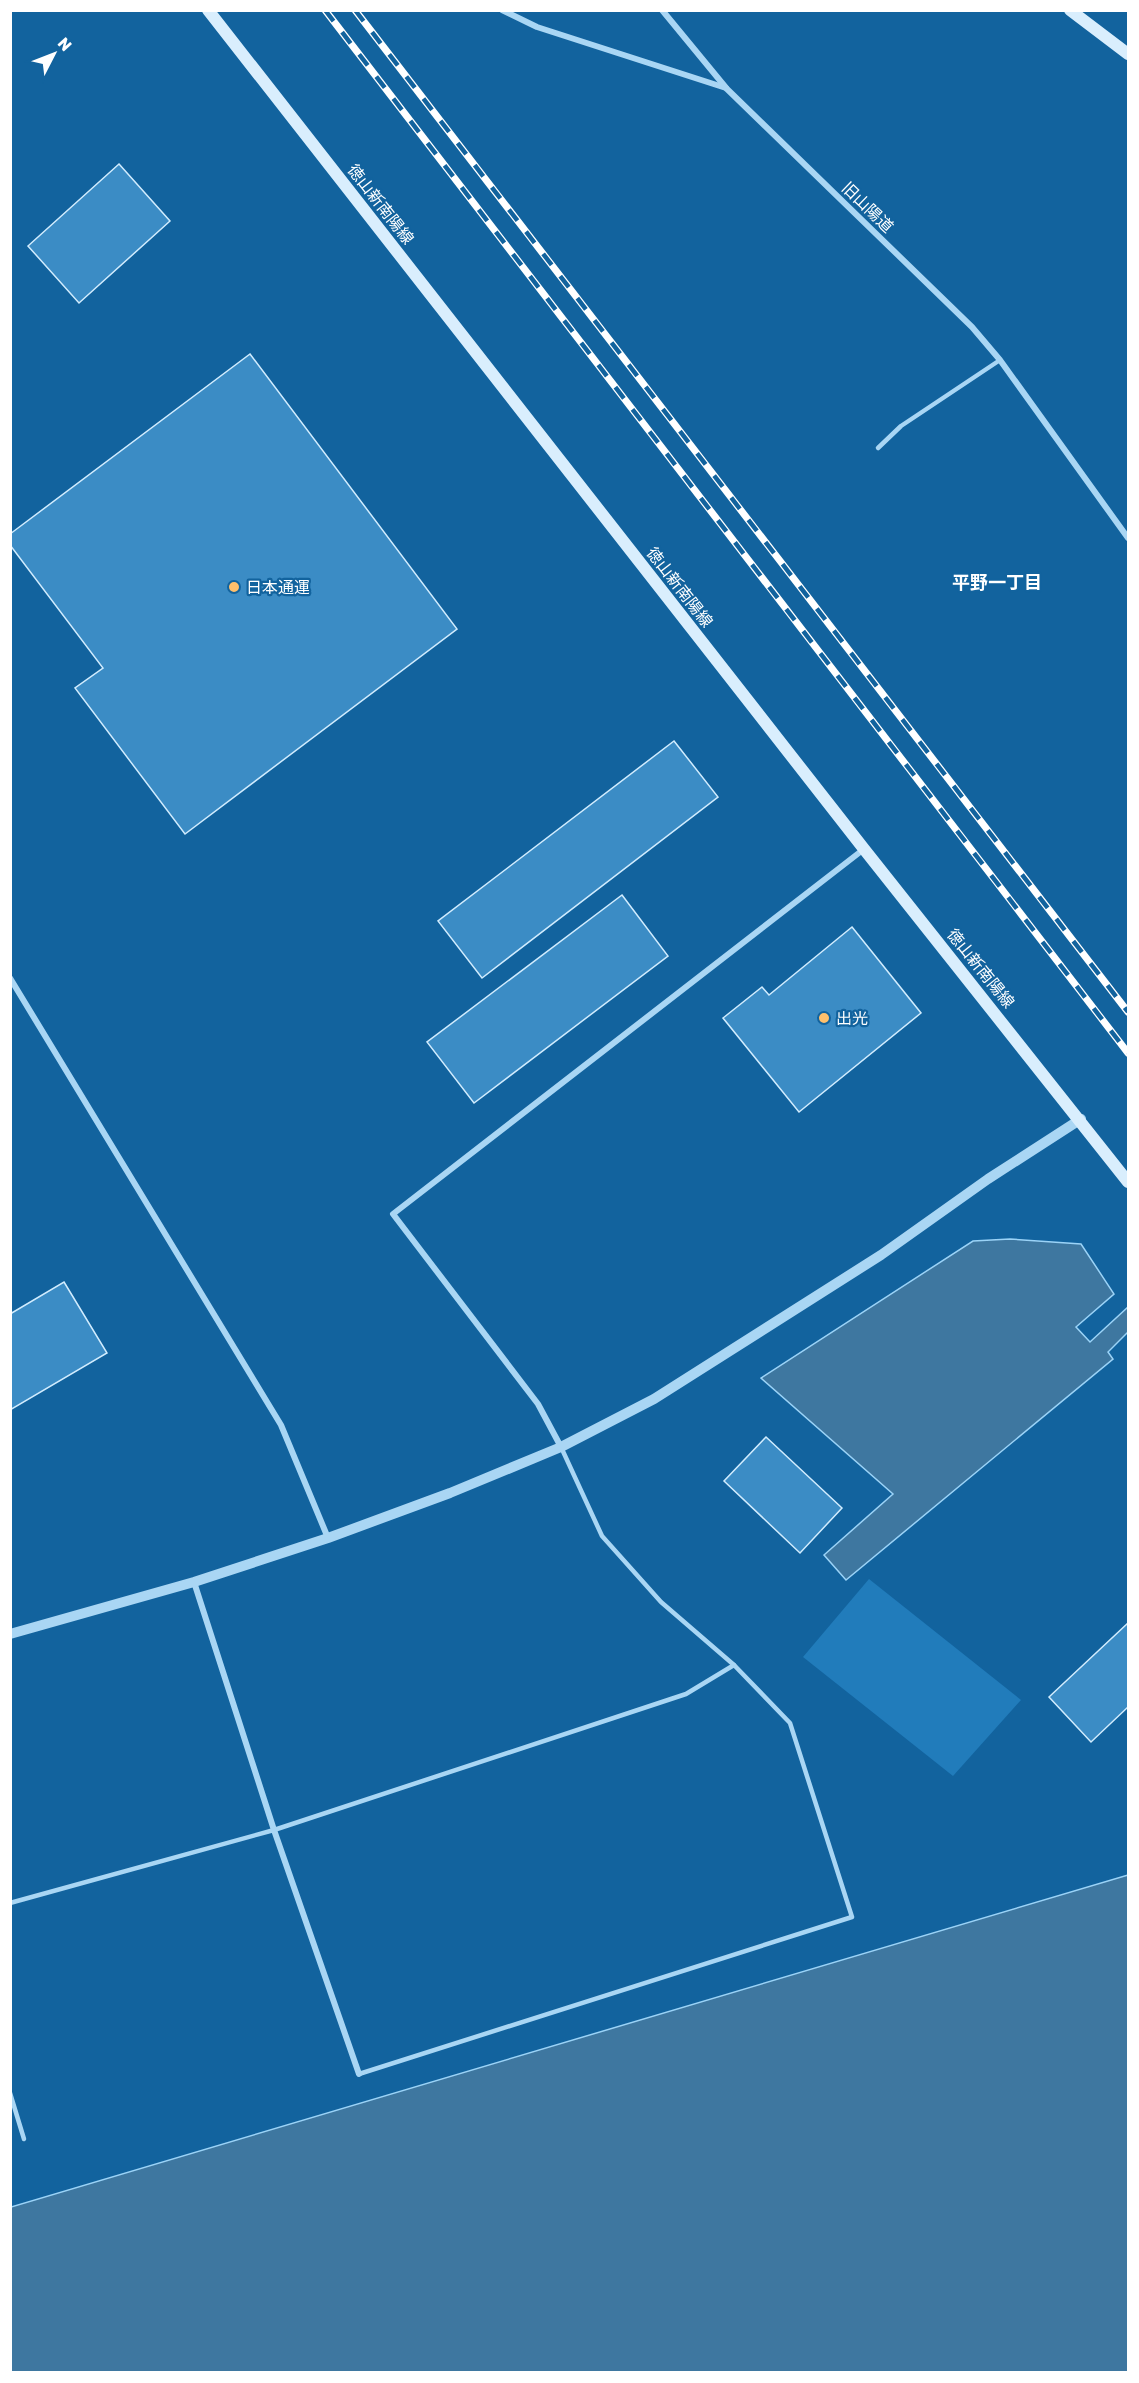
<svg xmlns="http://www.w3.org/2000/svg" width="1139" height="2383" font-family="Rubik,'Noto Sans JP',sans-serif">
<rect width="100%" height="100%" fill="#12639e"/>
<polygon fill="#217cbb" points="869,1579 1021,1700 953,1776 803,1657"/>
<g fill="#3e77a0" stroke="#9bd3f7" stroke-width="1.5">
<polygon points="1010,1239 1081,1244 1114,1294 1076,1327 1090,1342 1128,1307 1128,1332 1108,1352 1113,1359 846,1580 824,1555 893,1494 761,1378 973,1241"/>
<polygon points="1128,1875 1128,2372 11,2372 11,2207"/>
</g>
<g fill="#3b8cc5" stroke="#d1ecfe" stroke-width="1.5">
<polygon points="119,164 170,221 79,303 28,246"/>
<polygon points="250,354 457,629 185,834 75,688 103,668 10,545 10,534"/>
<polygon points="674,741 718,797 482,978 438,921"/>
<polygon points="622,895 668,956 474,1103 427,1042"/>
<polygon points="852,927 921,1013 799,1112 723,1018 762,987 769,995"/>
<polygon points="64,1282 107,1353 10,1410 10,1314"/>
<polygon points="766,1437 842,1508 800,1553 724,1481"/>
<polygon points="1128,1623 1128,1707 1091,1742 1049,1697"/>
</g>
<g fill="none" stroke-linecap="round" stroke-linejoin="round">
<g stroke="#a9d6f4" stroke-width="4.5">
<polyline points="878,448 901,426 1000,360"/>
<polyline points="10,1903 274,1830 686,1694 734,1665"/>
<polyline points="359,2074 852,1917 790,1723 734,1665 661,1602 602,1536 561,1447"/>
<polyline points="10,2093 24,2139"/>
</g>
<g stroke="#a9d6f4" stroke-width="6">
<polyline points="502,10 537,27 726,88"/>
<polyline points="662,10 727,89 972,327 1000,360 1128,538"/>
<polyline points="10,978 281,1425 328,1538"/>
<polyline points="561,1447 538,1404 393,1214 864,849"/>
<polyline points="194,1582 274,1830 359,2074"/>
</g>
<polyline stroke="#a9d6f4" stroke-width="10" points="10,1634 194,1582 328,1538 450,1493 561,1447 654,1399 881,1255 988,1179 1081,1119"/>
<g stroke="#d9eefd" stroke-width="12">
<polyline points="208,10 864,849 1128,1182"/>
<polyline points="1070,10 1128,54"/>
</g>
<g stroke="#fff" stroke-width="7">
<g id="rail">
<polyline points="325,10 1128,1053"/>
<polyline points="355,10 1128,1012"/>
</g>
</g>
<use href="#rail" stroke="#12639e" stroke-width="4.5" stroke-dasharray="14" stroke-linecap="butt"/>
</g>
<g fill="#ffc06c" stroke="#12639e" stroke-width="2">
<circle cx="234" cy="587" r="6"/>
<circle cx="824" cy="1018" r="6"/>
</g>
<g text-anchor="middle" stroke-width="4.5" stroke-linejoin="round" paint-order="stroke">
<g font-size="16" fill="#fff" stroke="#12639e">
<text transform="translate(381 204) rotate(52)" y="6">徳山新南陽線</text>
<text transform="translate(868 207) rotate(44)" y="6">旧山陽道</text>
<text transform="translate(680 587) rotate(52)" y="6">徳山新南陽線</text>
<text transform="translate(981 968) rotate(51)" y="6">徳山新南陽線</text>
</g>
<g font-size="16" fill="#fff" stroke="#12639e" text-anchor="start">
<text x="246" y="593">日本通運</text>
<text x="836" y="1024">出光</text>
</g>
<g font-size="18" font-weight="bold" fill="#fff" stroke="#12639e">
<text x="997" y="589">平野一丁目</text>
</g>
</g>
<rect width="1139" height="2383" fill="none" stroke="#ffffff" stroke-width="24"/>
<g transform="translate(54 54) rotate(48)" stroke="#12639e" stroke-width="4.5" paint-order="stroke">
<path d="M0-4.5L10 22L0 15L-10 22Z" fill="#ffffff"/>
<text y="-9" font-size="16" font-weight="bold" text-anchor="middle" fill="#ffffff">N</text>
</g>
</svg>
